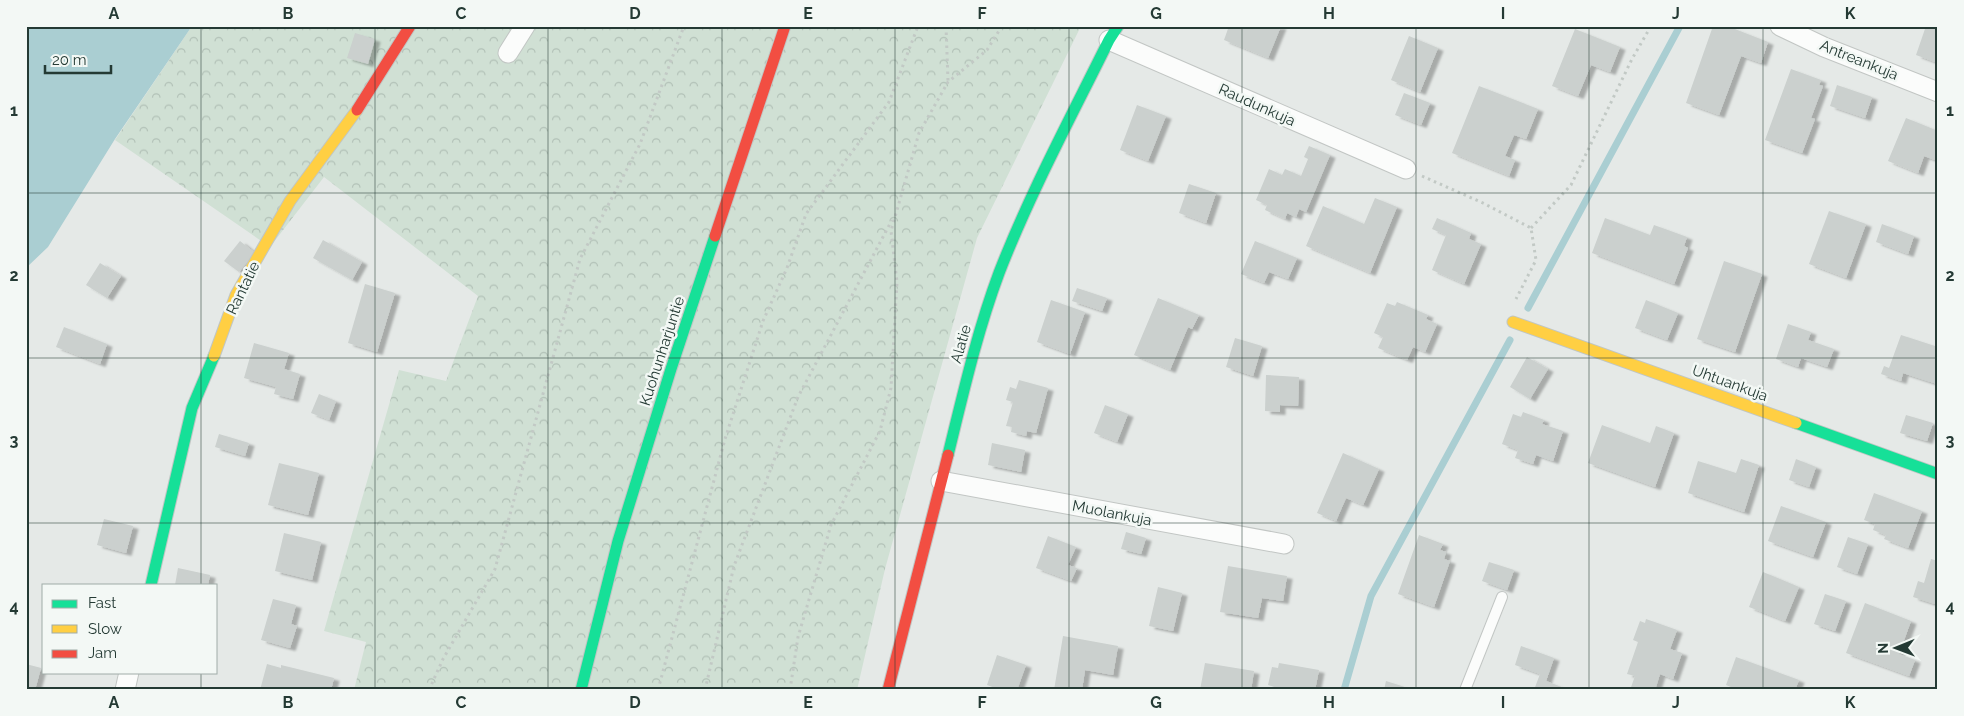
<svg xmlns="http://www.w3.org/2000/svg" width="1964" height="716" font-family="Raleway,sans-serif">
<defs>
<pattern id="forest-crowns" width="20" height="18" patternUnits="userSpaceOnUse" patternTransform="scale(1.25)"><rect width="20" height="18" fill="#d0e0d4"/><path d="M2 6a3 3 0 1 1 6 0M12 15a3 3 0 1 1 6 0" fill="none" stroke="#b2c1b7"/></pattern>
<filter id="shadow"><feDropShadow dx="5.5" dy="3" stdDeviation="1" flood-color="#0004"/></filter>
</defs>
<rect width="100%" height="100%" fill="#e5e9e7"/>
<polygon fill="url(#forest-crowns)" points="192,26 1081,26 977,238 885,569 857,690 354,690 366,642 324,631 399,370 446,381 478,296 324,177 270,247 115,140"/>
<polygon fill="#aaced2" points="26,26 192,26 115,139 48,247 26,268"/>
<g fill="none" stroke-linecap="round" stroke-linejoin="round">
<g stroke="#aaced2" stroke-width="7">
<polyline points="1528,308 1680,26"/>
<polyline points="1344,690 1371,596 1510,340"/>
</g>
</g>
<g fill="#cbd0ce" filter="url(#shadow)">
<polygon points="1229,26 1281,26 1268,58 1224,40"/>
<polygon points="1713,26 1727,26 1768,42 1761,63 1741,56 1719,115 1686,103"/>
<polygon points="1926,26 1938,26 1938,63 1916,55"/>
<polygon points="1575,29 1620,47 1610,72 1591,65 1578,96 1552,86"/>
<polygon points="355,33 375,39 368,64 347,58"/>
<polygon points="1409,36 1438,48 1420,92 1391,80"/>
<polygon points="1791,69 1821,80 1819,85 1823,86 1811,118 1815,119 1802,153 1765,140"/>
<polygon points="1837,85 1872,97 1865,118 1830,106"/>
<polygon points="1479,86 1538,109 1526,139 1514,135 1505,156 1515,160 1509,176 1452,153"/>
<polygon points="1404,93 1430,103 1421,125 1395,115"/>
<polygon points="1137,105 1166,116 1148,161 1120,150"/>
<polygon points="1906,118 1938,131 1938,161 1924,156 1918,173 1888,161"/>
<polygon points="1309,146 1330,155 1306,212 1299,209 1296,217 1287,213 1285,219 1265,210 1267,205 1256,200 1269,169 1282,175 1285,169 1301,176 1308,159 1304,157"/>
<polygon points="1189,184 1216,193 1206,223 1179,213"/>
<polygon points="1375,198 1397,207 1370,273 1306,246 1323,206 1364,224"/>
<polygon points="1829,211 1866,224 1846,278 1809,264"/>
<polygon points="1437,218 1471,233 1469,239 1481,244 1464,284 1432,270 1446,235 1432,229"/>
<polygon points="1605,218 1650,235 1654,225 1687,237 1684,246 1688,248 1674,284 1592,253"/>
<polygon points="1882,224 1914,236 1908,254 1876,242"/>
<polygon points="323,240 362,262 352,280 313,258"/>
<polygon points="240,241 255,253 239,272 224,261"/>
<polygon points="1255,241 1297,258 1288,279 1269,272 1264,283 1241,274"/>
<polygon points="1724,261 1762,274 1735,352 1697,339"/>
<polygon points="100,263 121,276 107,298 86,285"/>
<polygon points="365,284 395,293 377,352 348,343"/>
<polygon points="1077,288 1107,298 1102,311 1072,301"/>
<polygon points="1158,298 1199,315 1192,329 1188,327 1170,370 1134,355"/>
<polygon points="1051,300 1085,312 1070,354 1037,342"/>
<polygon points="1646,300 1678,313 1667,340 1635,328"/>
<polygon points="1397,302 1428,315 1426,319 1437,324 1425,352 1413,347 1407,360 1378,348 1383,337 1374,333 1387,303 1395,306"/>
<polygon points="1788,324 1811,332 1808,340 1834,349 1827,367 1801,358 1798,367 1776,359"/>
<polygon points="64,327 107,344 100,364 56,347"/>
<polygon points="1901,335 1938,347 1937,384 1903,373 1901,381 1881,374 1884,366 1889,368"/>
<polygon points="1235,338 1262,346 1253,376 1226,367"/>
<polygon points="254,343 289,353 284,369 300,374 293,399 274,394 276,387 244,378"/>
<polygon points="1527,357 1548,369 1530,399 1510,387"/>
<polygon points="1266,375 1299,377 1298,406 1280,405 1280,412 1265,411"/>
<polygon points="1019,380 1048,388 1036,433 1027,431 1026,436 1011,432 1012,427 1006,426 1013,402 1006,400 1010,387 1016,389"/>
<polygon points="319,394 336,401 329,420 311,413"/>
<polygon points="1105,405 1128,414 1117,442 1094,433"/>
<polygon points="1523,412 1544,420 1542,424 1563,431 1553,461 1536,455 1533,464 1515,458 1518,450 1502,444 1513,414 1521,417"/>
<polygon points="1906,415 1933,423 1927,441 1900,433"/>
<polygon points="1602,425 1650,443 1656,426 1674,433 1655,487 1588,463"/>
<polygon points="219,434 249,443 245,456 215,447"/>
<polygon points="992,443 1025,450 1021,472 988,465"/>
<polygon points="1343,453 1379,469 1363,505 1346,498 1336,521 1317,513"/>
<polygon points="1741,459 1759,465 1744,512 1688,493 1698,461 1736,473"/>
<polygon points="1796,459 1816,467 1809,487 1789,480"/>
<polygon points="279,463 319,473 308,515 268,505"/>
<polygon points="1874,493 1922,511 1908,548 1884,539 1886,535 1873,530 1875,524 1864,520"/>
<polygon points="1781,506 1826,522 1813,557 1768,541"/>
<polygon points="104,519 133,526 126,553 97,545"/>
<polygon points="1126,532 1146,538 1141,554 1121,549"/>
<polygon points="284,533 321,542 312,580 275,571"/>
<polygon points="1419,535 1443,544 1440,550 1446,552 1444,559 1450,561 1434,607 1398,594"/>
<polygon points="1048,536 1076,547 1068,565 1077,568 1071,581 1036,568"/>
<polygon points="1848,537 1868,544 1857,574 1837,567"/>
<polygon points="1931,559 1938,561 1938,605 1913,597 1918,581 1924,583"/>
<polygon points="1489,562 1514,570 1507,590 1482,581"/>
<polygon points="1228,566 1287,576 1283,601 1262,598 1258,618 1220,612"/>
<polygon points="178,568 210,575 208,585 175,585"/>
<polygon points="1763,572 1799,587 1785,621 1749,607"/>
<polygon points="1158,587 1182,593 1173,631 1149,626"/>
<polygon points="1825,594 1846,601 1835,631 1814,624"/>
<polygon points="273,599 296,605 291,624 297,626 290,648 261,640"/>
<polygon points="1865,603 1911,621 1899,654 1915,660 1909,676 1846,653"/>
<polygon points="1646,619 1677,630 1670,649 1682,653 1673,679 1660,674 1655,690 1630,690 1635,676 1627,674 1638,642 1633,640 1640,621 1645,623"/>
<polygon points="1063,636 1118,646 1113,675 1085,670 1082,690 1054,690"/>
<polygon points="1521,646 1554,658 1546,681 1564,688 1564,690 1534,690 1540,674 1515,665"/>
<polygon points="997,655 1026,665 1017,690 1001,690 987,685"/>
<polygon points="1736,657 1799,680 1795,690 1738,690 1726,685"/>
<polygon points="1205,663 1254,671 1251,690 1200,690"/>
<polygon points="1279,663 1319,670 1315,690 1274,690 1275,687 1268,685 1272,667 1278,668"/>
<polygon points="26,664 41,668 35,690 26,690"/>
<polygon points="267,664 281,668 281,665 334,678 331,690 260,690"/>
<polygon points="1386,681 1411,689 1411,690 1384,690"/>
</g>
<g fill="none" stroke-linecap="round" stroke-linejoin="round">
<g stroke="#c2c6c4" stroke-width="12">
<polyline id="lane" points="1465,690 1502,597"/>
</g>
<g stroke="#c2c6c4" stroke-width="21">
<g id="street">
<polyline points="1780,26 1824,47 1938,92"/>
<polyline points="1109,40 1406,169"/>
<polyline points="508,53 525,26"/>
<polyline points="941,481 1284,544"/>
<polyline points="125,690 129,672"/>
</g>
</g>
<g stroke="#c0c6c4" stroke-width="13">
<g id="fast">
<polyline points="1796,423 1938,474"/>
<path d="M948,455C963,394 977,332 999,273C1030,193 1071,117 1109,40L1118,26"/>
<polyline points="151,585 192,408 214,356"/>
<polyline points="581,690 618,541 671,369 715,236"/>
</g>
</g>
<g stroke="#c0c6c4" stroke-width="13">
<g id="slow">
<polyline points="1513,322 1796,423"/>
<polyline points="214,356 236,295 290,201 357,110"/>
</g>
</g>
<g stroke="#c0c6c4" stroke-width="13">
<g id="jam">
<polyline points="357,110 410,26"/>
<polyline points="715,236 785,26"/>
<polyline points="888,690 948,455"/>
</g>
</g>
<g stroke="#c2c9c5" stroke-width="3" stroke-dasharray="2.5 4" stroke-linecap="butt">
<polyline points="946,26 948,81"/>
<polyline points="1422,176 1483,203 1531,228 1536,260 1516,299"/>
<polyline points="1531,228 1571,185 1632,59 1651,26"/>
<polyline points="429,690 443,659 495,569 580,259 640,144 684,26"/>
<polyline points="658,690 725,439 763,321 787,268 806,214 889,102 918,26"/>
<polyline points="705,690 734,566 798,397 892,220"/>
<polyline points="790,690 798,637 831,525 880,431 891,388 897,282 891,231 919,133 948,82 987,50 1002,26"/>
</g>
<use href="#lane" stroke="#fbfcfb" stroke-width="10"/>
<use href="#street" stroke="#fbfcfb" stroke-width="19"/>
<use href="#fast" stroke="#16e098" stroke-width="11"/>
<use href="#slow" stroke="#ffcf43" stroke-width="11"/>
<use href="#jam" stroke="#f24e42" stroke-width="11"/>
</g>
<path fill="none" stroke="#243a34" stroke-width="1" stroke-opacity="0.55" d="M201,26V585M375,26V690M548,26V690M722,26V690M895,26V690M1069,26V690M1242,26V690M1416,26V690M1589,26V690M1763,26V690M26,193H1938M26,358H1938M26,523H1938M201,672V690"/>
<g text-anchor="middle" stroke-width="5" stroke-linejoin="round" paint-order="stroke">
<g font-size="15" fill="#243a34" stroke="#f3f8f5">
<text transform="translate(1859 60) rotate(22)" y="5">Antreankuja</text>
<text transform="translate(1257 105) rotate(24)" y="5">Raudunkuja</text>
<text transform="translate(243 288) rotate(-64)" y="5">Rantatie</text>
<text transform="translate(961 344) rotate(-74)" y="5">Alatie</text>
<text transform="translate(662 351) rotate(-72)" y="5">Kuohunharjuntie</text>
<text transform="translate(1730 383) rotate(20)" y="5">Uhtuankuja</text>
<text transform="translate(1112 513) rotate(11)" y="5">Muolankuja</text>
</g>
</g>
<rect width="1964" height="716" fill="none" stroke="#f3f8f5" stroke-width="55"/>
<rect x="42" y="584" width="175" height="90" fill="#f3f8f5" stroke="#a0aca8"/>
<rect x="52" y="600" width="25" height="8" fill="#16e098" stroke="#a0aca8"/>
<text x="88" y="608" font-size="15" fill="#243a34">Fast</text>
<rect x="52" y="625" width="25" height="8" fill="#ffcf43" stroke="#a0aca8"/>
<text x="88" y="634" font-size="15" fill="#243a34">Slow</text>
<rect x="52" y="650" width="25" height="8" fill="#f24e42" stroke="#a0aca8"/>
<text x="88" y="658" font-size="15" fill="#243a34">Jam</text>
<g transform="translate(1896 648) rotate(269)" stroke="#f3f8f5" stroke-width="4" paint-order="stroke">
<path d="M0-4L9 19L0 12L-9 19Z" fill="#243a34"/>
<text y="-8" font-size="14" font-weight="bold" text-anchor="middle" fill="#243a34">N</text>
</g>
<path d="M45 65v8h66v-8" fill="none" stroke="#243a34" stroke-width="2.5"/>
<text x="52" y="65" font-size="15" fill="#243a34" stroke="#f3f8f5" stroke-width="4" paint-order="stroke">20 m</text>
<rect x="28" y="28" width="1908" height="660" fill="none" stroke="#243a34" stroke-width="2"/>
<g font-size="16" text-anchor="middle" font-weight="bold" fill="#243a34">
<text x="114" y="19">A</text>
<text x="288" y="19">B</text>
<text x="461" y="19">C</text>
<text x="635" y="19">D</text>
<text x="808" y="19">E</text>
<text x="982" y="19">F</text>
<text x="1156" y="19">G</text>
<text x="1329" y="19">H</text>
<text x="1503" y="19">I</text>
<text x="1676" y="19">J</text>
<text x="1850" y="19">K</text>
<text x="14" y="116">1</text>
<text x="1950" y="116">1</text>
<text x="14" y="281">2</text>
<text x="1950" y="281">2</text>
<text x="14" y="446">3</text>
<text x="1950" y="446">3</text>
<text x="14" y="612">4</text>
<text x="1950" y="612">4</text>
<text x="114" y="708">A</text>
<text x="288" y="708">B</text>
<text x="461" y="708">C</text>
<text x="635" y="708">D</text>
<text x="808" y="708">E</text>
<text x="982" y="708">F</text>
<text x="1156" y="708">G</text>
<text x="1329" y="708">H</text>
<text x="1503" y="708">I</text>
<text x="1676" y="708">J</text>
<text x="1850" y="708">K</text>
</g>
</svg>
